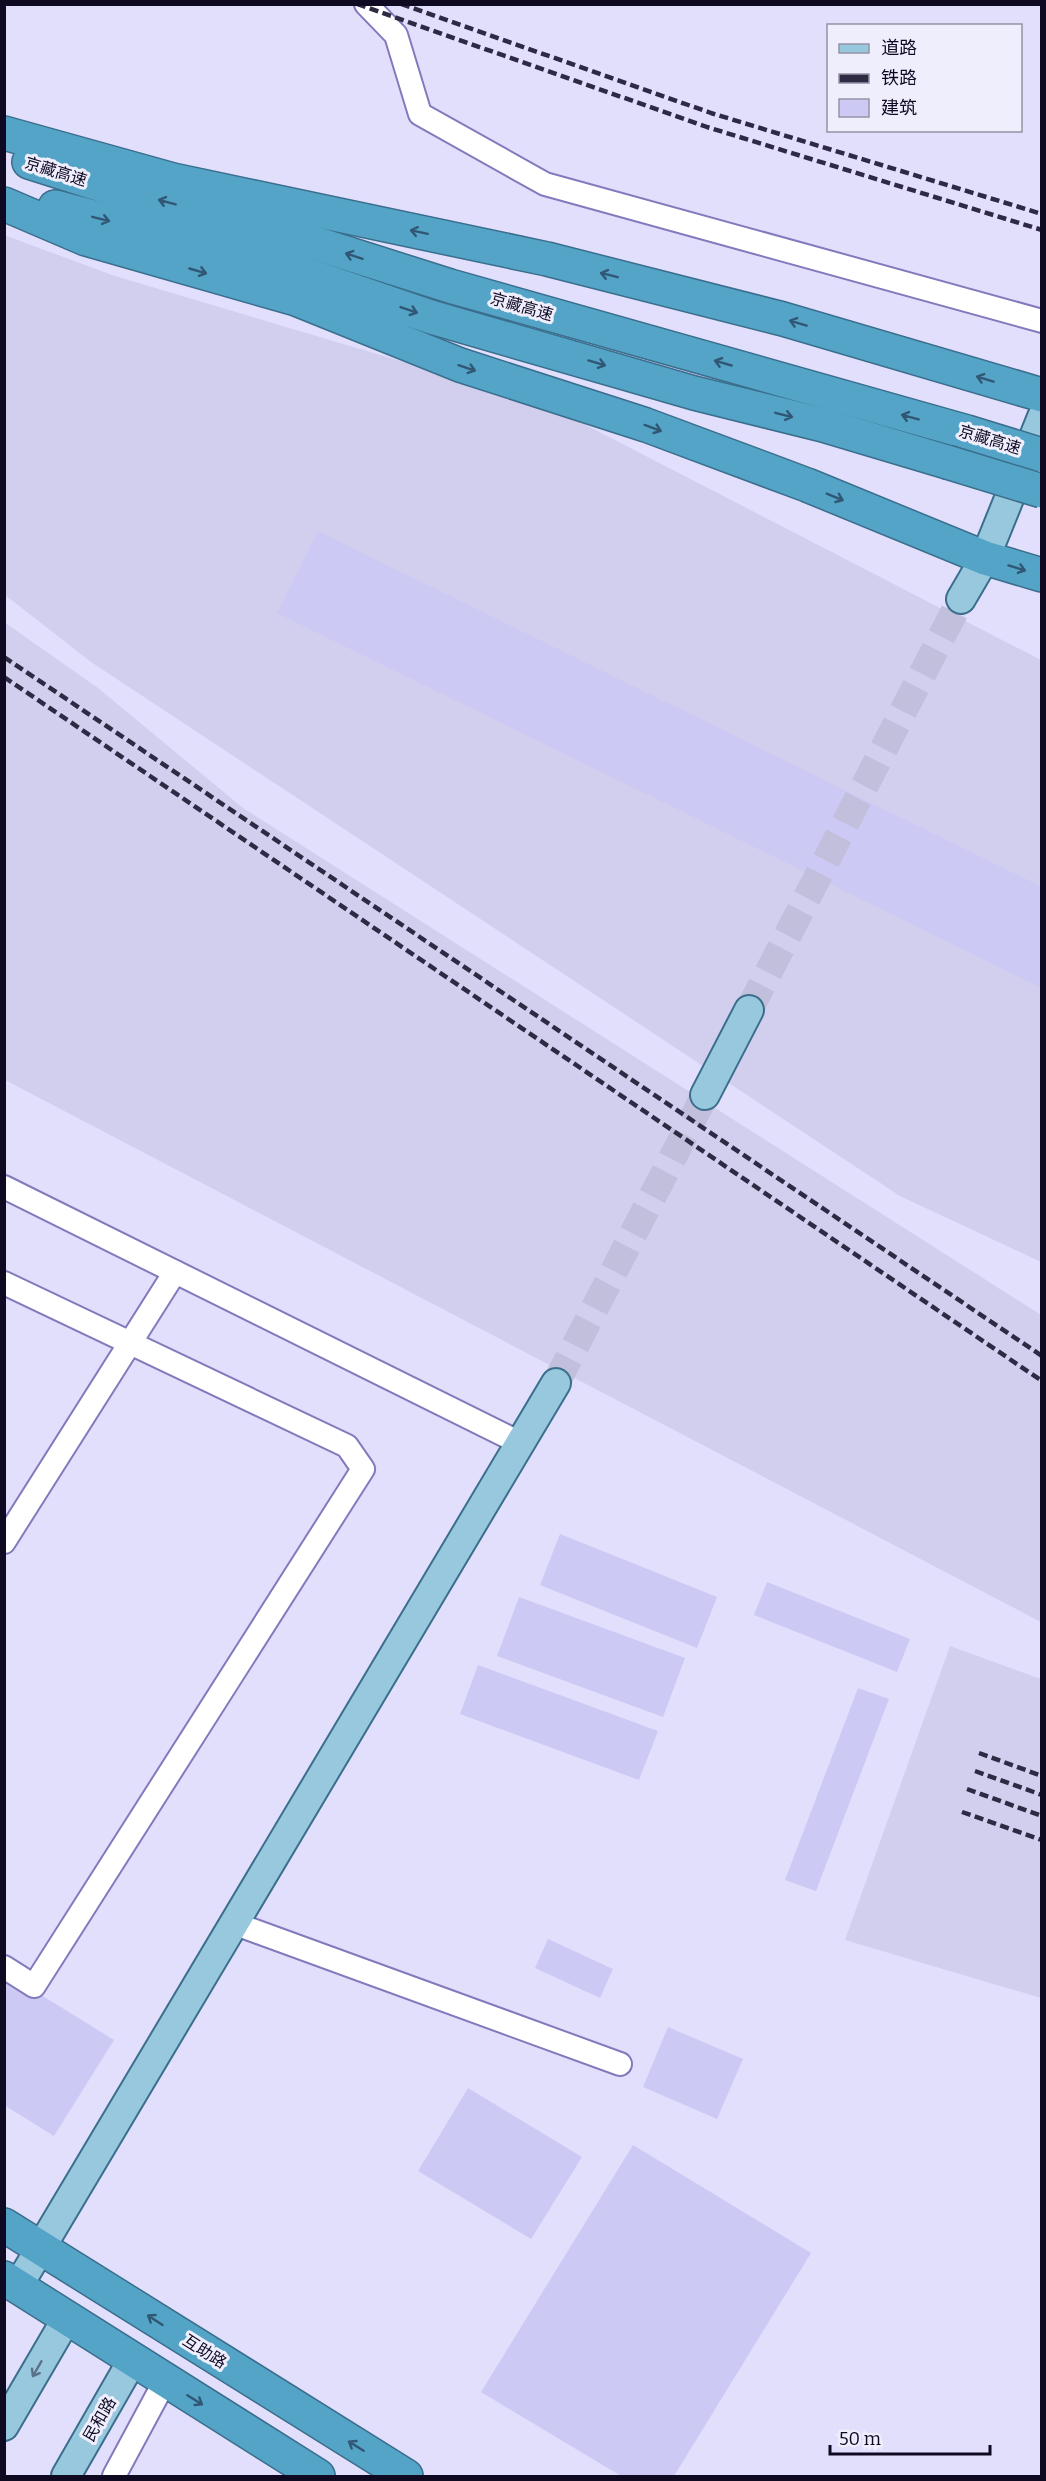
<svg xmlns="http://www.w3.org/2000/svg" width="1046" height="2481" font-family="Bitter,'Noto Sans SC',serif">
<rect width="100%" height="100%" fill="#e2dffd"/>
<g fill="#d1ceee">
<polygon points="4,235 115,276 545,404 1041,660 1041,1262 900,1196 91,662 5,595"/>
<polygon points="4,622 98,688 243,808 1041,1315 1041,1622 5,1080"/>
<polygon points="950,1646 1041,1679 1041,1998 845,1940"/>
</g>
<g fill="#ccc9f4">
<polygon points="318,531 1042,887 1042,988 277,613"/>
<polygon points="560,1534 717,1597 697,1648 540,1585"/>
<polygon points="767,1582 910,1639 897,1672 754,1615"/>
<polygon points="519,1597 685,1658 663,1717 497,1656"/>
<polygon points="478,1665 658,1731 639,1780 460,1714"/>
<polygon points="858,1688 889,1699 816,1891 785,1880"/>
<polygon points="548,1939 613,1969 600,1998 535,1968"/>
<polygon points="4,1972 114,2040 54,2136 4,2105"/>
<polygon points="668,2027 743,2059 717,2119 643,2087"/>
<polygon points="468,2088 582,2157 531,2239 418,2171"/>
<polygon points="633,2145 811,2253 674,2476 621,2476 481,2392"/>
</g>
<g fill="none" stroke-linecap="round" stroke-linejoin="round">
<g stroke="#c2bfdc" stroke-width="28" stroke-dasharray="28 14" stroke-linecap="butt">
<polyline points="749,1010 961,599"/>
<polyline points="556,1383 705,1095"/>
</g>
<g stroke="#827abc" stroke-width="26">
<g id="minor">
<polyline points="366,4 396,35 420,114 545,184 1042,321"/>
<polyline points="4,1187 520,1443"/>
<polyline points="4,1283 347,1446 363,1469 34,1986 4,1967"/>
<polyline points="4,1542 175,1272"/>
<polyline points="233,1923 620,2064"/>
<polyline points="114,2476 165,2381"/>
</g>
</g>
<g stroke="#3b6e8d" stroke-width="32">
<g id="major">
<polyline points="961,599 985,558 1042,417"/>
<polyline points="705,1095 749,1010"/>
<polyline points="18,2286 556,1383"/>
<polyline points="4,2426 67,2318"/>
<polyline points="66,2476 132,2361"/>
</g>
</g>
<g stroke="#3b6e8d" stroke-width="36">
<g id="highway">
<polyline points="4,133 173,180 547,259 783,319 1042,395"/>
<polyline points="29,162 114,189 286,234 450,286 967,432"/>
<polyline points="4,204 86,239 296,299 460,365 646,425 807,485 985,558 1042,575"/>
<polyline points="55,207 278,265 431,317 694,393 823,425 947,462"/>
<polyline points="4,2225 406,2476"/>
<polyline points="4,2278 318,2476"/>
</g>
</g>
<use href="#minor" stroke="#fff" stroke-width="22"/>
<use href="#major" stroke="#98c8dd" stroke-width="28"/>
<use href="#highway" stroke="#53a4c7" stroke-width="33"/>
<g stroke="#2f2a43" stroke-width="4.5" stroke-dasharray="9 4.5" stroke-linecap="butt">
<polyline points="357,4 707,127 1042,230"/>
<polyline points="401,4 711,113 1042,214"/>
<polyline points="4,657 1042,1356"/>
<polyline points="4,677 1042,1381"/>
<polyline points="979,1753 1042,1776"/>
<polyline points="975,1771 1042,1795"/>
<polyline points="967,1789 1042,1816"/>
<polyline points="962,1812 1042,1840"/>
</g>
<g stroke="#3b6e8d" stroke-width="36" stroke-linecap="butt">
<g id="highway-bridge">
<polyline points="967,432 1042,455"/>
<polyline points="947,462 1042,491"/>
</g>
</g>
<use href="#highway-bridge" stroke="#53a4c7" stroke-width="33"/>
</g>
<defs><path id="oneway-shaft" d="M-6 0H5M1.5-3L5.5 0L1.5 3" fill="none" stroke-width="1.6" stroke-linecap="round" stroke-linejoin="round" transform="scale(1.5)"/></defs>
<g stroke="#315774">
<use href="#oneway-shaft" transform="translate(167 202) rotate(-165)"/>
<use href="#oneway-shaft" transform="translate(101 219) rotate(14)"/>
<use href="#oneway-shaft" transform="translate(419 232) rotate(-168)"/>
<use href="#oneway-shaft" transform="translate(354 256) rotate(-162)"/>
<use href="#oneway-shaft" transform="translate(198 271) rotate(16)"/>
<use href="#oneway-shaft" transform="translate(609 275) rotate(-166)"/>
<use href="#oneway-shaft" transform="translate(409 310) rotate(19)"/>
<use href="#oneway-shaft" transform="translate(798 323) rotate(-163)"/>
<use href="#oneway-shaft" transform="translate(597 363) rotate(17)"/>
<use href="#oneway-shaft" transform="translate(723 363) rotate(-164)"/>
<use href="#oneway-shaft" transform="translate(467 368) rotate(18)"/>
<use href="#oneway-shaft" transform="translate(985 379) rotate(-163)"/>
<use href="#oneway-shaft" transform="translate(784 415) rotate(14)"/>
<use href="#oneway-shaft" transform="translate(910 417) rotate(-165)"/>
<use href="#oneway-shaft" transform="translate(653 428) rotate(20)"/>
<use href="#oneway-shaft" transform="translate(835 497) rotate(22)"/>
<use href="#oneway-shaft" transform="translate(1017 568) rotate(17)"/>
<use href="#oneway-shaft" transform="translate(155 2320) rotate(-147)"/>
<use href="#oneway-shaft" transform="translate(195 2400) rotate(32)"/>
<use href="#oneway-shaft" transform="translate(356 2446) rotate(-148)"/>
</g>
<use stroke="#5a7289" href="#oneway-shaft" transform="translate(37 2369) rotate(120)"/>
<g text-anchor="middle" stroke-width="6" stroke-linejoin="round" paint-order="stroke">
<g font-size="16" fill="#0f0a22" stroke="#efeefd">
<text transform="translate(56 171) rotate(17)" y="6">京藏高速</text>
<text transform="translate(522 306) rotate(16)" y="6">京藏高速</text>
<text transform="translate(990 439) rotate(17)" y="6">京藏高速</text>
<text transform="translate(205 2351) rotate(32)" y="6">互助路</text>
<text transform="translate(99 2419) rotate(-60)" y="6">民和路</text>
</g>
</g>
<rect width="1046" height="2481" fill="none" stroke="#0f0a22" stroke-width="12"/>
<rect x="827" y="24" width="195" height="108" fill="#efeefd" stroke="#9593a5" stroke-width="1.5"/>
<rect x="839" y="44" width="30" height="9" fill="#98c8dd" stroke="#9593a5" stroke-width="1.5"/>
<text x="881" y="54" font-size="18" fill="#0f0a22">道路</text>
<rect x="839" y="74" width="30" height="9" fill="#2f2a43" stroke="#9593a5" stroke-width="1.5"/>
<text x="881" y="84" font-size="18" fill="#0f0a22">铁路</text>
<rect x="839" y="99" width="30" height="18" fill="#ccc9f4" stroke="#9593a5" stroke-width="1.5"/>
<text x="881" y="114" font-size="18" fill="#0f0a22">建筑</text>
<path d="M830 2445v9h160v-9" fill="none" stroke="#0f0a22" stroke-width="3"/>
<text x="839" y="2445" font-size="18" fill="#0f0a22" stroke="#efeefd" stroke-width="4.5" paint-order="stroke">50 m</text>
</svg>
